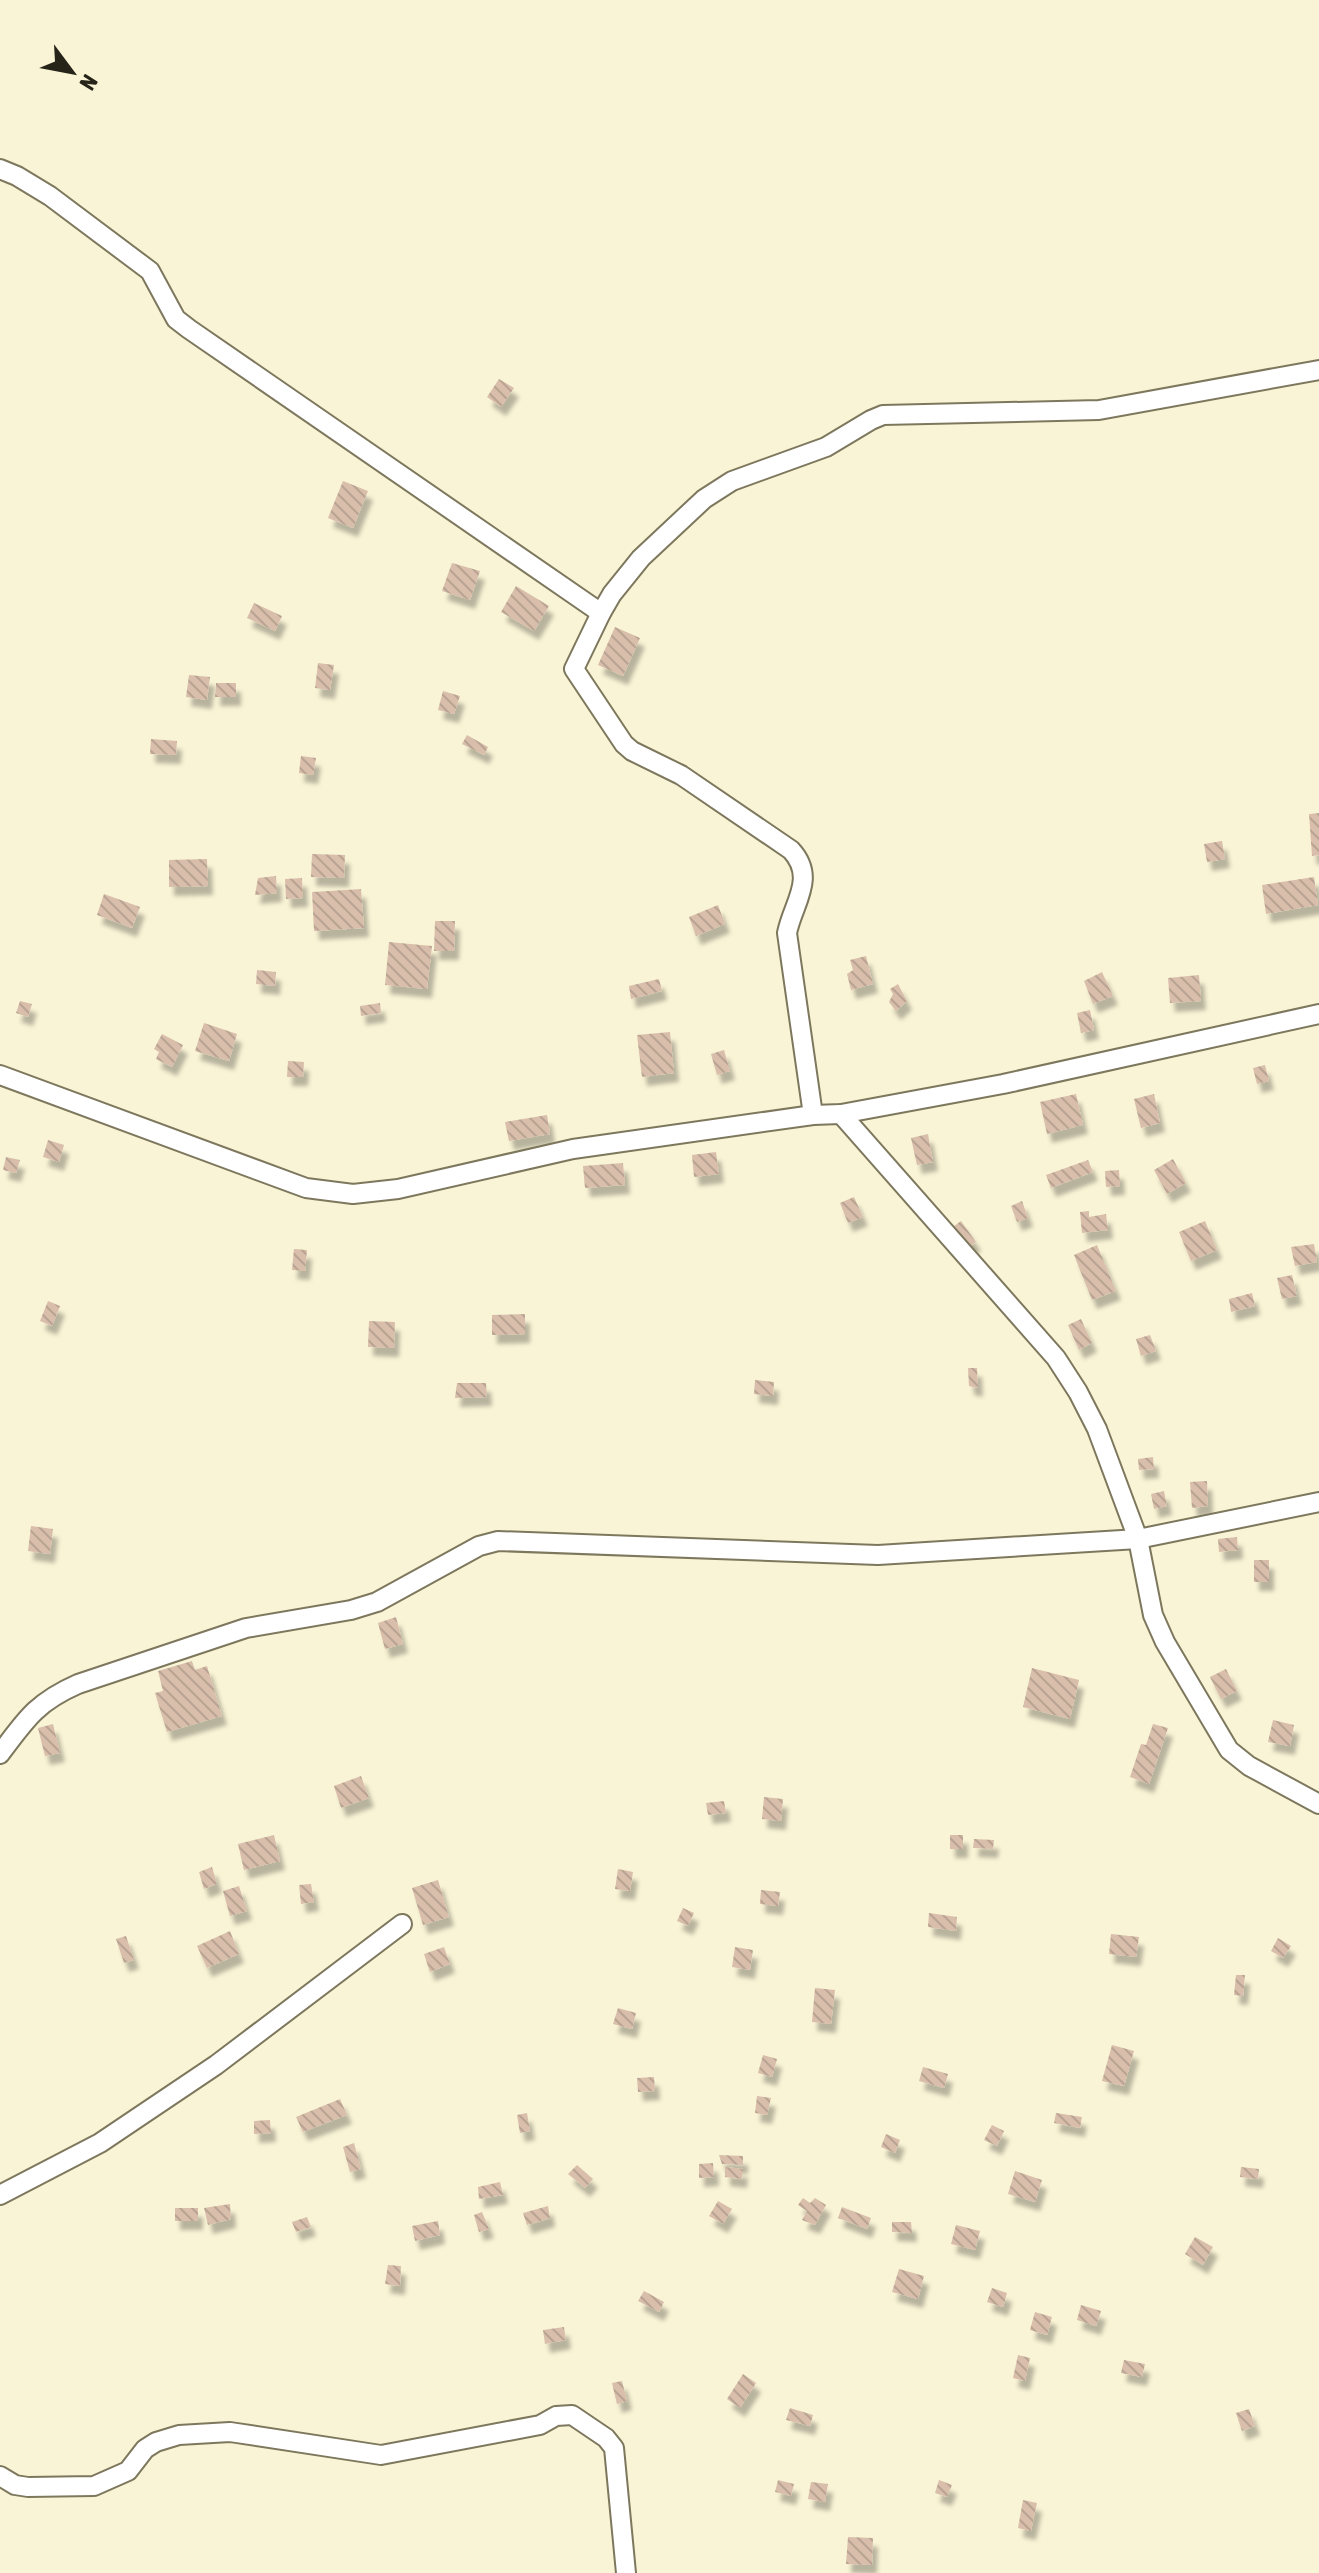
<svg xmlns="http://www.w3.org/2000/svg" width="1319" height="2573" font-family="'Asap Condensed',sans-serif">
<defs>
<pattern id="building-back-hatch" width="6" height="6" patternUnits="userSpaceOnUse" patternTransform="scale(2)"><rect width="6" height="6" fill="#d8beab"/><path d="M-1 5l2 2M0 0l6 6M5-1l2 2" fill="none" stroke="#b9a392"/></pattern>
<filter id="shadow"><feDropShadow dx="5" dy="9" stdDeviation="2" flood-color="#0004"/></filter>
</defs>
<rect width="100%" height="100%" fill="#faf4d6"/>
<g fill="url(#building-back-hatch)" filter="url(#shadow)">
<polygon points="499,379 514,388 501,407 487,397"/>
<polygon points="343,481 368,491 353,528 328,518"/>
<polygon points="452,563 480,571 470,600 442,591"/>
<polygon points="516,586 549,606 534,631 501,612"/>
<polygon points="254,603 282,616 275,631 247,618"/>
<polygon points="615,627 640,638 623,676 598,665"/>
<polygon points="318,663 334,665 330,690 315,688"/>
<polygon points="189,675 210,677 207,700 186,697"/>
<polygon points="216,683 236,683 236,697 215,697"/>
<polygon points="443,691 460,696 454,714 438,710"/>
<polygon points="467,735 488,747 484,755 462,744"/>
<polygon points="151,739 177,741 176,755 150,754"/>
<polygon points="301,756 316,758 313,775 299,773"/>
<polygon points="1319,813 1319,855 1312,856 1309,814"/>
<polygon points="1222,841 1225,859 1207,862 1204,844"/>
<polygon points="312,854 345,855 344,878 311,877"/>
<polygon points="207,859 208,886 169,887 169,860"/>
<polygon points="276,876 277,893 255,895 258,878"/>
<polygon points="1314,877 1318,905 1266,914 1262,885"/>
<polygon points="302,878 303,898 286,899 285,879"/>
<polygon points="361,889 364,928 314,931 312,892"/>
<polygon points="104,894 140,907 132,928 97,915"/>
<polygon points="718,905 725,924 696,936 689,917"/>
<polygon points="435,921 455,921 454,951 434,951"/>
<polygon points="389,942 432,946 427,989 385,985"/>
<polygon points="866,956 873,984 851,990 847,974 853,970 850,960"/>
<polygon points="257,970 276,972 275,986 256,984"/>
<polygon points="1102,972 1113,996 1093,1004 1084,981"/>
<polygon points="1199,975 1201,1001 1170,1003 1168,978"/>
<polygon points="659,979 662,991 631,999 629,986"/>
<polygon points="898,984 907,1001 896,1011 889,1002 893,994 890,989"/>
<polygon points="20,1001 32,1004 28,1017 16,1013"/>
<polygon points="380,1003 381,1013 361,1016 360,1006"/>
<polygon points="1090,1010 1094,1030 1081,1033 1077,1013"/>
<polygon points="204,1023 237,1034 229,1061 195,1051"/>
<polygon points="670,1032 674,1073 642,1077 637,1035"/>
<polygon points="162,1034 183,1045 172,1067 156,1059 159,1052 154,1049"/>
<polygon points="724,1050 730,1071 717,1075 711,1054"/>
<polygon points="288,1061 304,1062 303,1077 287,1077"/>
<polygon points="1265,1065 1269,1081 1257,1084 1253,1068"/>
<polygon points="1076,1094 1083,1125 1047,1134 1040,1102"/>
<polygon points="1154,1094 1160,1123 1141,1128 1134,1099"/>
<polygon points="547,1115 550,1134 509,1141 505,1122"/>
<polygon points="928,1134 933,1162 917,1165 911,1138"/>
<polygon points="48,1140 64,1145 59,1162 43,1157"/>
<polygon points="716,1152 719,1174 694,1177 692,1155"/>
<polygon points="6,1157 20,1160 16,1173 3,1170"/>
<polygon points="1173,1159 1186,1183 1167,1194 1154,1170"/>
<polygon points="1088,1160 1093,1172 1051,1188 1046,1175"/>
<polygon points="623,1163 625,1185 585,1188 583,1166"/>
<polygon points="1119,1170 1120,1186 1106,1187 1105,1171"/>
<polygon points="854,1197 863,1217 848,1223 840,1203"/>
<polygon points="1022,1201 1028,1218 1017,1222 1011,1206"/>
<polygon points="1089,1211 1089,1217 1106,1214 1108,1230 1082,1233 1080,1212"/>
<polygon points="961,1221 976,1242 965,1250 950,1229"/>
<polygon points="1205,1221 1217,1250 1191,1261 1179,1232"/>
<polygon points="1314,1244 1317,1262 1295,1266 1291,1247"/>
<polygon points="1097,1245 1116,1291 1092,1300 1074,1255"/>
<polygon points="294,1249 307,1250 305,1271 292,1270"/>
<polygon points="1292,1275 1297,1296 1282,1299 1277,1278"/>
<polygon points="1252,1293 1255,1306 1231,1312 1229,1299"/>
<polygon points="48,1301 60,1306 52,1326 40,1321"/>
<polygon points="525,1314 525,1334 492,1335 492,1315"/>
<polygon points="1081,1319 1092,1343 1079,1350 1068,1325"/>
<polygon points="369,1321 395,1322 394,1348 368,1347"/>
<polygon points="1150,1335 1156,1351 1141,1356 1136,1339"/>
<polygon points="968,1368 977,1368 978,1388 969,1386"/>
<polygon points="755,1380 774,1382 773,1396 754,1394"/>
<polygon points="457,1383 486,1383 487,1397 455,1398"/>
<polygon points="1153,1457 1154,1469 1139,1470 1138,1459"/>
<polygon points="1207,1481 1208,1506 1192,1508 1190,1482"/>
<polygon points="1164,1491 1167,1506 1154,1509 1151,1494"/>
<polygon points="31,1526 53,1529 50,1554 28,1551"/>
<polygon points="1237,1537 1238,1550 1219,1552 1218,1539"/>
<rect x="1254" y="1560" width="15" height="22"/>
<polygon points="396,1617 403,1644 385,1649 378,1623"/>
<polygon points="192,1661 195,1670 207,1666 222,1716 167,1732 155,1693 163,1691 158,1671"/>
<polygon points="1032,1668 1079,1680 1070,1719 1023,1707"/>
<polygon points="1226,1669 1237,1691 1221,1699 1210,1677"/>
<polygon points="1273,1720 1294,1725 1290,1746 1268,1742"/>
<polygon points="53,1724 60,1753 45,1756 38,1728"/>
<polygon points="1153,1724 1168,1728 1149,1784 1130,1777 1141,1744 1146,1745"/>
<polygon points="361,1776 369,1798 341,1808 334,1786"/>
<polygon points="764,1797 783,1799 781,1821 762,1819"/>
<polygon points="724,1801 726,1813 708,1815 706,1803"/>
<polygon points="274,1835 280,1861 244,1870 238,1844"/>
<rect x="950" y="1835" width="13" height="14"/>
<polygon points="974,1839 994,1840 993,1849 973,1848"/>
<polygon points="212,1867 217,1884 204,1889 199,1872"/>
<polygon points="618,1869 633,1872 630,1891 615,1889"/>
<polygon points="438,1880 449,1917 423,1925 412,1888"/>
<polygon points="311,1884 314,1902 301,1904 299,1885"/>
<polygon points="239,1886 247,1911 230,1916 223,1891"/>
<polygon points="761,1890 780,1892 778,1906 760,1904"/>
<polygon points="683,1908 694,1913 688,1926 677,1921"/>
<polygon points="929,1913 957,1917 956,1931 928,1927"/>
<polygon points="230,1931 239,1954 207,1968 197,1946"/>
<polygon points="1111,1934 1139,1937 1136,1957 1109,1954"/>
<polygon points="126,1936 134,1960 124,1963 116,1939"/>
<polygon points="1278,1938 1291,1946 1283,1958 1271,1951"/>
<polygon points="444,1947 450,1964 430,1972 424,1954"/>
<polygon points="735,1947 753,1950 750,1970 732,1967"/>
<polygon points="1236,1975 1245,1975 1243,1996 1234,1995"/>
<polygon points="815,1988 835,1990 831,2024 812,2022"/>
<polygon points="618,2008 636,2013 632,2029 613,2024"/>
<polygon points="1112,2045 1134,2051 1124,2086 1102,2081"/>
<polygon points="763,2055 777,2059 772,2077 758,2073"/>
<polygon points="923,2067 948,2074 944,2088 919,2081"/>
<polygon points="654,2077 655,2091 638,2092 637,2078"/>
<polygon points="757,2096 771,2098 767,2115 755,2113"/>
<polygon points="340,2099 347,2115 303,2132 296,2117"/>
<polygon points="527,2113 530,2131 520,2133 517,2115"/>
<polygon points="1056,2113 1082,2117 1080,2128 1054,2123"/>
<polygon points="270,2120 271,2133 254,2134 254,2121"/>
<polygon points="992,2125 1004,2131 997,2146 984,2140"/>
<polygon points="886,2134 900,2140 895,2153 881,2147"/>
<polygon points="354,2143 361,2169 350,2172 343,2147"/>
<polygon points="719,2155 743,2156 743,2165 722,2164"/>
<polygon points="713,2163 714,2177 699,2178 699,2164"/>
<polygon points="577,2165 593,2179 585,2188 568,2174"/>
<polygon points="725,2167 743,2169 742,2179 725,2177"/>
<polygon points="1241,2167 1259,2169 1258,2179 1240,2177"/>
<polygon points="1015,2171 1042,2180 1035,2202 1008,2194"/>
<polygon points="500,2182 503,2195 479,2199 478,2187"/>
<polygon points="803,2198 810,2203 815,2198 826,2205 815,2225 802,2220 807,2211 798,2205"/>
<polygon points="718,2201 732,2209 723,2224 709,2216"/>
<polygon points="230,2204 231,2219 208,2225 204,2208"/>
<polygon points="548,2206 550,2218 527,2225 523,2213"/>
<polygon points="842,2207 871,2218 867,2229 838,2218"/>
<rect x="175" y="2208" width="23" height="13"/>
<polygon points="482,2212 489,2229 479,2232 474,2215"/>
<polygon points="307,2217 311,2227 296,2232 292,2222"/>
<polygon points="438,2221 440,2235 415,2241 412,2226"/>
<polygon points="892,2222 911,2222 912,2233 892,2232"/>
<polygon points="956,2225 980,2231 975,2250 951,2244"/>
<polygon points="1195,2237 1213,2247 1203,2265 1185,2254"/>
<polygon points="388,2265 401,2266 400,2286 385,2284"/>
<polygon points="899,2269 924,2276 918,2299 892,2292"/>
<polygon points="992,2288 1007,2293 1003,2307 987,2302"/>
<polygon points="644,2291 664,2302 659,2312 638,2301"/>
<polygon points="1081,2305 1101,2311 1096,2326 1077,2320"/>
<polygon points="1035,2312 1052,2317 1047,2335 1030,2330"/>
<polygon points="564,2327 566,2340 545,2344 543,2330"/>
<polygon points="1018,2355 1030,2358 1025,2381 1013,2378"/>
<polygon points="1124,2360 1145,2364 1142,2377 1121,2373"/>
<polygon points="743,2374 756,2383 740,2408 727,2399"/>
<polygon points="622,2381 627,2401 617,2404 612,2383"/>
<polygon points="790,2408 813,2415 810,2426 786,2420"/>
<polygon points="1249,2409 1255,2426 1242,2431 1236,2413"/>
<polygon points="778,2480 794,2484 791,2496 775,2492"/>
<polygon points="939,2480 952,2485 947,2497 935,2493"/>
<polygon points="811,2482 828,2484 825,2502 808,2499"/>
<polygon points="1023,2500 1037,2503 1031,2531 1018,2528"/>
<polygon points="848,2537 873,2538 872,2565 846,2564"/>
</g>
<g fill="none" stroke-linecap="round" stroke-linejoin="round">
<g stroke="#7d775d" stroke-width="22">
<g id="street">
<polyline points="0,169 17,176 50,196 150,271 176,319 189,329 601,613"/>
<polyline points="0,1075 306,1188 353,1194 398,1189 573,1149 813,1115 841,1114 1003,1084 1319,1014"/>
<polyline points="841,1114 1056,1358 1078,1392 1097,1429 1138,1539 1153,1615 1165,1642 1229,1750 1249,1766 1319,1804"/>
<path d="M813,1115L787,933C793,903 817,878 791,850L681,775L632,751L624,744L574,669L601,613L612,594L641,558L704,499L732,481L826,447L871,420L883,415L1099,410L1319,370"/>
<path d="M0,1754C26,1719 37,1702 78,1684L246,1628L351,1610L377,1602L479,1546L498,1541L878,1555L1138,1539L1319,1502"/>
<polyline points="0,2195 100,2143 216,2065 402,1924"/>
<polyline points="0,2476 15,2485 28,2487 94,2486 128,2471 145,2449 156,2442 179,2435 230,2432 381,2455 540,2425 556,2416 572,2415 606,2438 614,2448 626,2573"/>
</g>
</g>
<use href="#street" stroke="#fff" stroke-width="18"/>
</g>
<g transform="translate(72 72) rotate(122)" stroke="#faf4d6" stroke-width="6" paint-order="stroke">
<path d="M0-6L14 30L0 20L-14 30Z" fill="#262318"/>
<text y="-12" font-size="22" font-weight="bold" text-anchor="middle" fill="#262318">N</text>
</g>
</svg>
